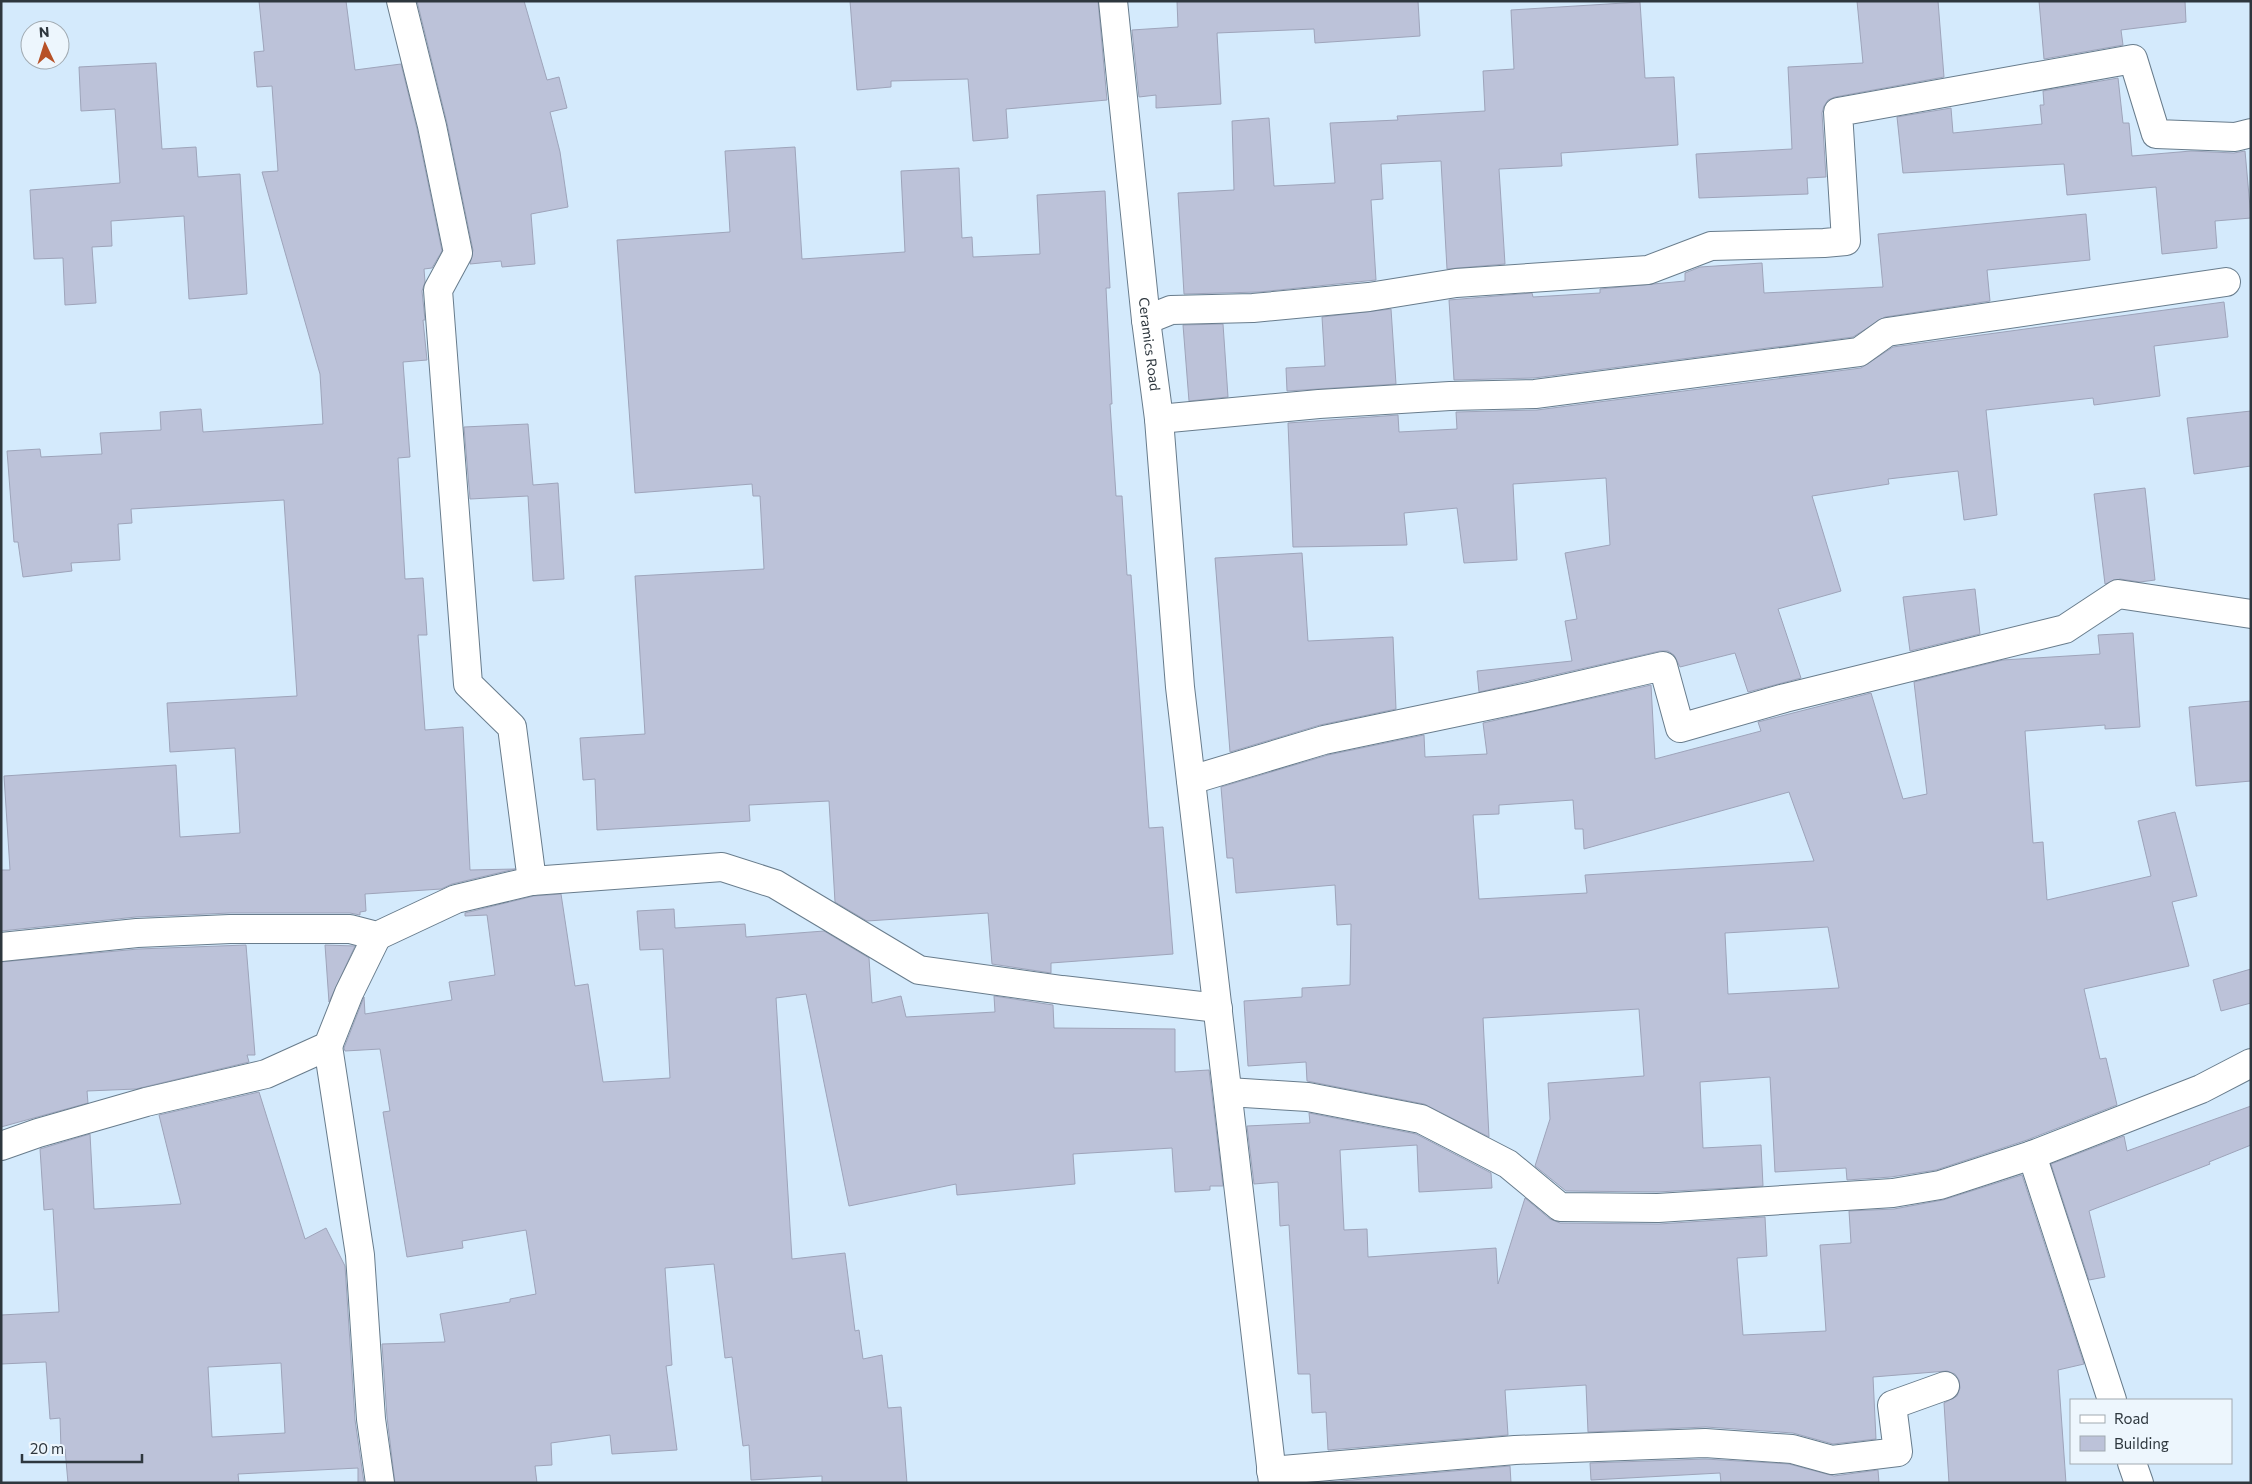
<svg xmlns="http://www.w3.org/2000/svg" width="2252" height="1484" font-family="Commissioner,sans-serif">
<rect width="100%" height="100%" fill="#d4eafc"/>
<g fill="#bcc2d9" stroke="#9ea4ba" fill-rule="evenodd">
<polygon points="259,1 346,1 355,70 401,64 417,129 442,251 432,268 424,269 425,282 422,291 425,320 423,320 427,360 403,362 410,457 398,458 405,579 423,578 427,635 418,635 425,730 463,727 470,870 515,869 452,884 441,889 365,894 366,911 360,912 360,915 350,913 230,913 136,917 1,931 1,870 10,870 4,776 176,765 180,837 240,833 235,748 170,752 167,703 297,696 284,500 131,509 132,523 118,524 120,560 71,563 72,571 23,577 18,542 14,542 7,451 40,449 41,457 102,454 100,433 161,430 160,412 201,409 203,432 323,424 320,374 262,172 278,171 272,86 257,87 254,52 264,51"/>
<polygon points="417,1 524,1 547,80 559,77 567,108 550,112 560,152 568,207 531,214 535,264 502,267 501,261 470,264 473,250 447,123"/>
<polygon points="850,1 1098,1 1107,100 1006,109 1008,138 973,141 968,79 891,81 891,87 857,90"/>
<polygon points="1177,1 1418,1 1420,36 1315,43 1314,29 1217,33 1221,104 1156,108 1156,95 1139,97 1132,30 1178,27"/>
<polygon points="1857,1 1938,1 1944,77 1835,97 1828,100 1824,106 1822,113 1826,177 1807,178 1808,194 1699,198 1696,154 1792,149 1788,67 1863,63"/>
<polygon points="2039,1 2185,1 2186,22 2121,30 2123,45 2044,59"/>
<polygon points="1640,2 1645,78 1674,77 1678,145 1561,153 1562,166 1499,169 1505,264 1447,269 1441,161 1381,164 1383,199 1371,200 1376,280 1259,292 1184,294 1178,193 1234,190 1232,121 1269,118 1274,186 1335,183 1330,123 1398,120 1397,116 1485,111 1483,71 1514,69 1511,10"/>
<polygon points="156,63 162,149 196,147 198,177 240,174 247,294 189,299 184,216 111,221 112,246 92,247 96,303 65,305 63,258 34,259 30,190 120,183 115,109 81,111 79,67"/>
<polygon points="2118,78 2123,123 2129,123 2132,156 2191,151 2234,153 2245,151 2251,218 2215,221 2217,248 2162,254 2156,187 2067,195 2064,164 1903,173 1897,117 1951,108 1953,133 2042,124 2040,105 2044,105 2043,91"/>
<polygon points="795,147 802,259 905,252 901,171 959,168 962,238 972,237 973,257 1040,254 1037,195 1105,191 1110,288 1106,288 1112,404 1110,404 1116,496 1122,496 1127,575 1131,575 1149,828 1163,827 1173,954 1051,963 1051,973 992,964 988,913 867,921 835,902 829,801 749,805 750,821 597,830 595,779 583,780 580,738 645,734 635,576 764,569 760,496 753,496 752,484 635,493 617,240 730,232 725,151"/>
<polygon points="2086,214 2090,260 1987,270 1990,301 1885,317 1853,337 1534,378 1454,380 1449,300 1532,293 1533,297 1600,293 1600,289 1685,281 1685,273 1700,267 1762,263 1764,293 1883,287 1878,234"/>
<polygon points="2224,302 2228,337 2154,346 2160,396 2094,405 2093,398 1986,410 1997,515 1964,520 1958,471 1888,479 1889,484 1812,496 1841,591 1778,609 1801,678 1748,692 1735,653 1680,667 1674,655 1668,651 1660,651 1479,692 1477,671 1572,661 1565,621 1577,619 1565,553 1610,545 1606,478 1513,484 1517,560 1464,563 1457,508 1404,513 1407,545 1293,547 1288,423 1398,415 1399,432 1457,429 1456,412 1537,410 1861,368 1893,347"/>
<polygon points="1391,309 1396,384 1287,391 1286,368 1325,366 1322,317"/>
<polygon points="1223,324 1228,397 1189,401 1183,325"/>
<polygon points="2251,411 2251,466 2194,474 2187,418"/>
<polygon points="528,424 533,485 558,483 564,579 533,581 528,496 470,499 464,427"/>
<polygon points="2145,488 2155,580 2140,582 2120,579 2105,584 2094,494"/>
<polygon points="1302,553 1308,641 1393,637 1396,709 1320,725 1230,752 1215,558"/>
<polygon points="1975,589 1980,634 1910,651 1903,597"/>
<path d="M2133,633L2140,727L2105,729V725L2025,731L2033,843L2043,842L2047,900L2151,876L2138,821L2175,812L2197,896L2172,902L2189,966L2084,989L2100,1059L2106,1058L2117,1105L2027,1140L1936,1170L1891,1177L1847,1180L1846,1168L1775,1172L1770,1077L1700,1082L1703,1148L1761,1145L1763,1186L1658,1192L1566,1191L1535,1166L1550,1119L1548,1083L1644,1076L1639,1009L1483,1018L1489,1137L1424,1104L1307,1081L1306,1062L1248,1066L1244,1001L1302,997V988L1350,985L1351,924L1337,925L1335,885L1236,893L1233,858H1227L1221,787L1328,755L1424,735L1425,757L1487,754L1483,723L1651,685L1655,759L1761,731L1758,722L1871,693L1903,799L1927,794L1914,682L2003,660L2100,654L2098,635ZM1789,792L1814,861L1585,875L1587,893L1479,899L1473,815L1499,814V805L1573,800L1575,829H1583L1584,849ZM1828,927L1839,988L1728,994L1725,933Z"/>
<polygon points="2251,701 2251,781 2196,786 2189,707"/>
<polygon points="561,894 575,986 588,984 603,1082 670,1078 663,949 640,950 637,911 674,909 675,928 745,924 746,937 824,931 869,958 872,1003 901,996 906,1017 995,1012 994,996 1053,1005 1054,1028 1175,1029 1175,1072 1209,1070 1223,1186 1210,1186 1210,1190 1175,1192 1172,1148 1073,1154 1075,1184 957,1195 956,1184 849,1206 806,994 776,998 792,1259 845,1253 855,1331 859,1330 863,1359 882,1355 888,1408 901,1407 907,1483 822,1483 822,1476 751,1480 749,1445 743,1446 732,1357 725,1358 714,1264 665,1268 672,1365 666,1366 677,1450 612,1454 610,1435 551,1443 552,1465 535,1466 537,1483 395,1483 387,1417 382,1344 445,1342 440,1314 510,1302 510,1299 536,1294 526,1230 462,1241 463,1248 407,1257 383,1112 390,1111 380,1049 345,1051 344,1048 364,997 365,1014 452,1000 449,982 495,975 487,915 465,916 465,913 534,896"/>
<polygon points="246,945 255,1055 247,1055 249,1062 136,1089 87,1091 88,1103 1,1127 1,962 138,949"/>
<polygon points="325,945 355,946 329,1002"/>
<polygon points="2251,969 2251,1003 2221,1011 2213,980"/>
<path d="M259,1092L305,1239L326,1228L345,1266L355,1420L364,1483H358V1468L238,1474L239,1483H68L65,1449H61L60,1418L50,1419L46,1362L1,1364V1315L59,1312L53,1209L44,1210L40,1149L90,1134L94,1209L181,1204L159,1115ZM281,1363L285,1433L212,1437L208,1367Z"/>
<polygon points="2251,1106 2251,1145 2209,1162 2210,1164 2089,1211 2105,1277 2089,1280 2051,1164 2124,1136 2127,1151"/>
<polygon points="1309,1113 1416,1134 1491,1173 1492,1188 1419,1192 1417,1145 1340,1150 1344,1230 1367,1229 1368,1257 1496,1248 1498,1284 1525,1198 1550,1219 1560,1223 1659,1224 1765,1217 1767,1256 1737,1258 1743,1335 1826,1331 1820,1245 1851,1243 1849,1211 1894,1209 1943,1200 2022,1175 2084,1364 2058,1370 2066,1483 1949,1483 1944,1403 1957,1396 1960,1388 1959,1380 1955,1374 1947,1371 1873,1377 1876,1439 1833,1444 1793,1433 1706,1427 1588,1432 1586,1385 1505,1390 1508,1435 1328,1450 1326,1412 1312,1413 1310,1374 1298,1374 1289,1225 1280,1226 1278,1182 1254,1184 1247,1126 1310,1123"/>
<polygon points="1705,1459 1789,1464 1834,1476 1878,1470 1879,1483 1721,1483 1720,1473 1591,1480 1590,1463"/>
<polygon points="1510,1466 1511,1483 1330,1483 1330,1482"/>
</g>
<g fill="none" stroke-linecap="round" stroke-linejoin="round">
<g stroke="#687c8c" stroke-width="30">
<g id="minor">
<polyline points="401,1 432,126 458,253 438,290 468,684 512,727 532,881"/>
<path id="s1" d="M1113,1L1146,320L1159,419L1180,687L1273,1483"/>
<polyline points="1146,320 1171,310 1253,308 1369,297 1456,283 1648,270 1711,246 1824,243 1846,241 1838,112 2133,59 2156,134 2235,137 2251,133"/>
<polyline points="1159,419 1319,404 1450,396 1535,394 1859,352 1887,332 2226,282"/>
<polyline points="1191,780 1324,740 1529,697 1663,666 1680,728 1785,698 2065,629 2118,594 2251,614"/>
<polyline points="1,947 137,933 230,929 350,929 377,936 456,899 532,881 722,867 775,884 919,970 1062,990 1218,1008"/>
<polyline points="328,1046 360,1255 371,1419 380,1483"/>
<polyline points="1228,1092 1308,1097 1421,1119 1508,1164 1560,1207 1658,1208 1893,1193 1940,1185 2032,1155 2201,1089 2251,1063"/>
<polyline points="1,1146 38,1133 146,1102 266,1074 328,1046 349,993 377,936"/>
<polyline points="2032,1155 2112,1400"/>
<polyline points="2132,1463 2139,1483"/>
<polyline points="1271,1471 1515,1450 1705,1443 1792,1449 1832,1460 1898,1452 1892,1405 1945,1386"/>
</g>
</g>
<use href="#minor" stroke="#fff" stroke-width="28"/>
</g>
<g text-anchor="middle" stroke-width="4" stroke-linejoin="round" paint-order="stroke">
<g font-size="14" fill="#2e373e" stroke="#edf6fd">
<text dy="5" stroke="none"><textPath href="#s1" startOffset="345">Ceramics Road</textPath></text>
</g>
</g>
<rect width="2252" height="1484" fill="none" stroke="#2e373e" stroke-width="5"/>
<rect x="2070" y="1399" width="162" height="65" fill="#edf6fd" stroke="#a1aab1"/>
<rect x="2080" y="1415" width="25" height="8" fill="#ffffff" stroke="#a1aab1"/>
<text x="2114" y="1424" font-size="15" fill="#2e373e">Road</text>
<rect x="2080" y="1436" width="25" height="15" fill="#bcc2d9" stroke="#a1aab1"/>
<text x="2114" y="1449" font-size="15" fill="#2e373e">Building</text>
<g transform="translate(45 45) rotate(356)"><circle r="24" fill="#edf6fd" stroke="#a1aab1"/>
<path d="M0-4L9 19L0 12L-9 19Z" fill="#b75127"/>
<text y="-8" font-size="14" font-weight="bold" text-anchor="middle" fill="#2e373e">N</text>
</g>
<path d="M22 1454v8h120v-8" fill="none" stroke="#2e373e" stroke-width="2.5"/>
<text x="30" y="1454" font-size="15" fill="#2e373e" stroke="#edf6fd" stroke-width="4" paint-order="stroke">20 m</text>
</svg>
